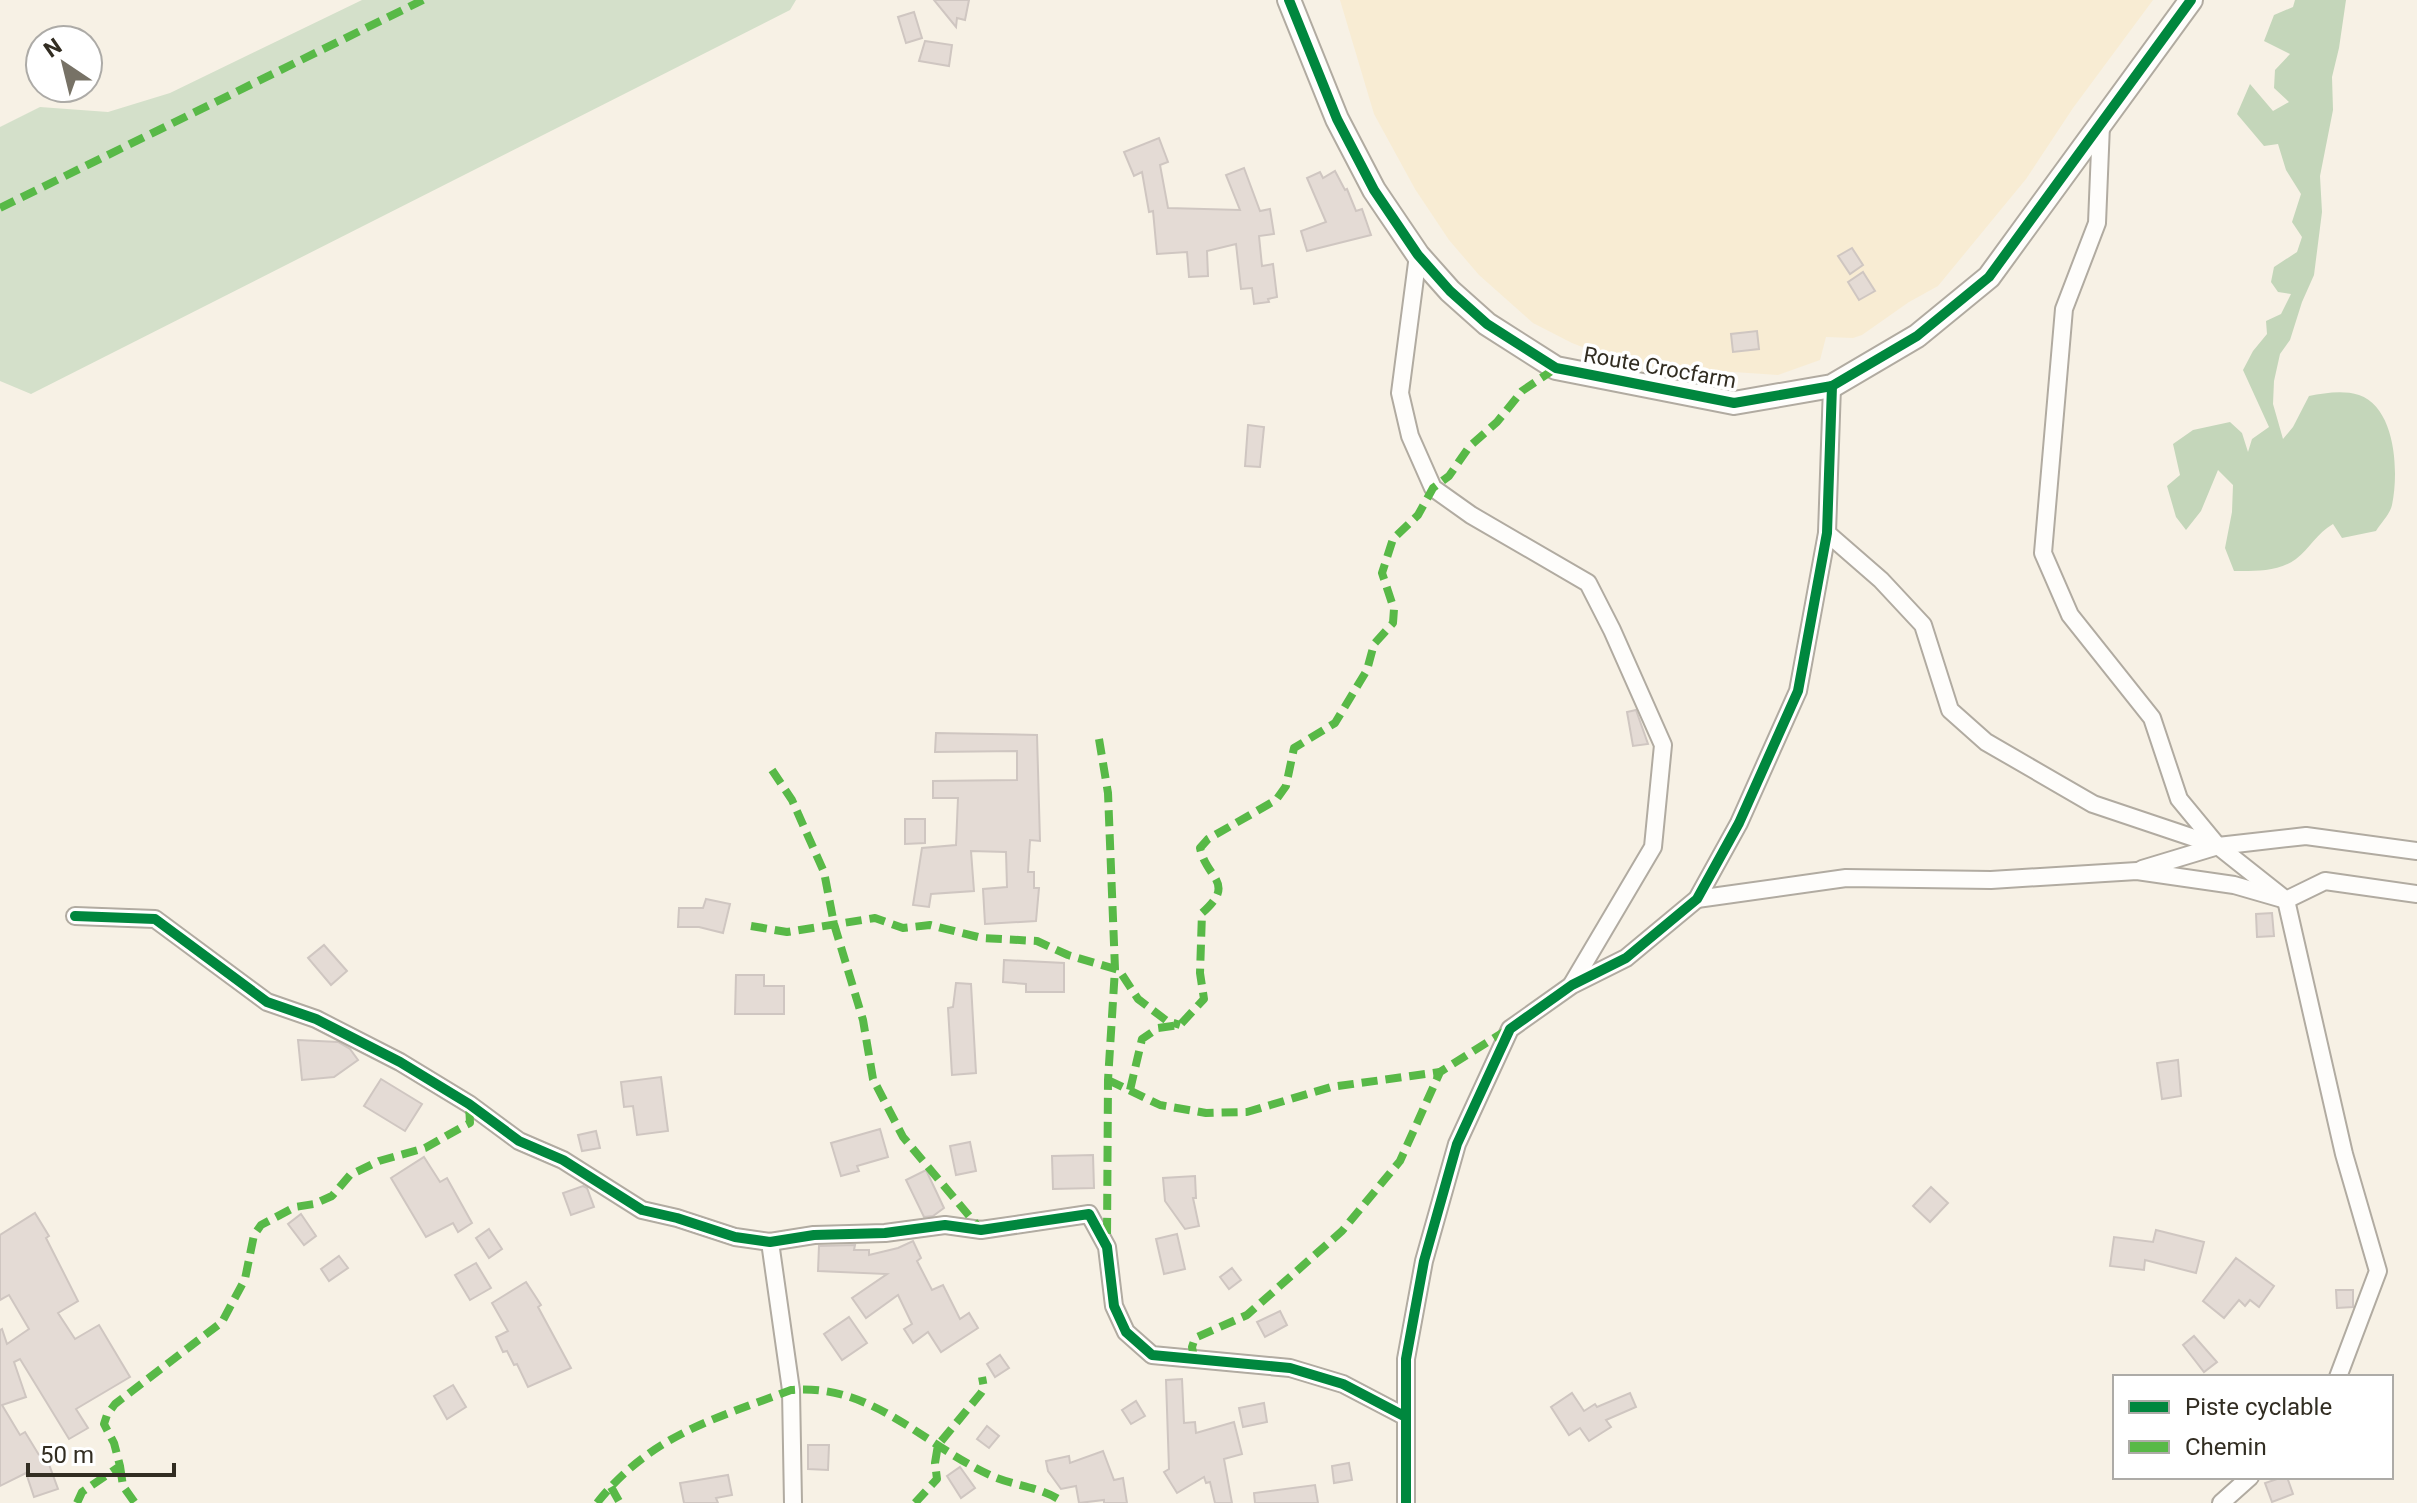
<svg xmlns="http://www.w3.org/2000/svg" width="2417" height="1503" font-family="Roboto,sans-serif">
<rect width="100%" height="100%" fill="#f7f1e5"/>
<polygon fill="#f8ecd3" points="1340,0 2153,0 2073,108 2026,179 1938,286 1909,302 1862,335 1853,338 1826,337 1820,360 1778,375 1660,367 1616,360 1572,343 1533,323 1479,275 1449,240 1415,189 1374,114"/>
<polygon fill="#d4e0ca" points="362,0 796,0 790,10 31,394 0,381 0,127 40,107 108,112 170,93"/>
<path fill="#c4d6ba" d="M2295,0H2346L2339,48L2332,77L2333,110L2320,176L2322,212L2314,275L2302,302L2290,340L2280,354L2274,381L2273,404L2283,439L2293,427L2309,396C2325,393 2343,390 2359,395C2396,408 2399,472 2392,505C2390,514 2381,523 2376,531L2342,538L2333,524C2317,533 2310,548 2296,559C2278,572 2255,571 2234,571L2225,548L2232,512L2233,485L2218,470L2201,511L2186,530L2176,517L2167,486L2180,475L2173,444L2193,430L2230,422L2242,433L2248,452L2252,439L2269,427L2243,370L2253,351L2267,334L2266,321L2281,314L2291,294L2278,292L2271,282L2274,267L2297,252L2302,237L2292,222L2301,194L2286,170L2278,144L2264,146L2237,114L2250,84L2273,111L2289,102L2274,88L2275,70L2290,54L2264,41L2274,15L2293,7Z"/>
<g fill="#e4dbd5" stroke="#cfc6c1" stroke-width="2">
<polygon points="934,0 969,0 965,20 957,18 956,27"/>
<polygon points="914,12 922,38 906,43 898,17"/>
<polygon points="925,41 952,45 949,66 919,61"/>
<polygon points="1159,138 1168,162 1160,165 1168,208 1240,210 1226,175 1244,168 1260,211 1270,209 1274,234 1259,236 1262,266 1273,264 1277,297 1268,299 1269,302 1254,304 1252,288 1241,289 1236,244 1207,251 1208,276 1189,277 1187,252 1157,254 1153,211 1149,212 1142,172 1134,176 1124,152"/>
<polygon points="1335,171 1345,190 1347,189 1356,211 1362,209 1371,235 1307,251 1301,231 1326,222 1307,178 1320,172 1323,178"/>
<polygon points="1852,248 1863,265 1850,274 1838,256"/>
<polygon points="1863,272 1875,291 1859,300 1848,282"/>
<polygon points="1757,331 1759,349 1733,352 1731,334"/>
<polygon points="1248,425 1264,427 1260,467 1245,466"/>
<polygon points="1636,710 1648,744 1633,746 1627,712"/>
<polygon points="936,733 1037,735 1040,841 1030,840 1028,872 1034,872 1034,888 1039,888 1036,921 985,924 983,889 1007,887 1006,852 971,851 974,891 931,894 929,907 913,905 922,848 956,845 958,798 933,798 933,781 1017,780 1017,751 935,752"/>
<polygon points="905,819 925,819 925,843 905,844"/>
<polygon points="706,899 730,904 723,933 699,927 678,927 679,908 703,908"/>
<polygon points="2272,913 2274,936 2257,937 2256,914"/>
<polygon points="324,945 347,971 331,985 308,958"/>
<polygon points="1004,960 1064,963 1064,992 1026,992 1026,984 1003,982"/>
<polygon points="736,975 764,975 764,986 784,986 784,1014 735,1014"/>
<polygon points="956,983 971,984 976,1073 952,1075 948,1008 953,1007"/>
<polygon points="298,1040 338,1042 350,1049 358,1060 334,1077 302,1080"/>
<polygon points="2178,1060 2181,1096 2162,1099 2157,1063"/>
<polygon points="661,1077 668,1131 637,1135 633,1106 624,1107 621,1082"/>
<polygon points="381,1079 422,1104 405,1131 364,1106"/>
<polygon points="880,1129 888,1157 857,1166 859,1171 841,1176 831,1143"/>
<polygon points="596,1131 600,1148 582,1151 578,1135"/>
<polygon points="970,1142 976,1171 956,1175 950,1146"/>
<polygon points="1093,1155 1094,1188 1053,1189 1052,1156"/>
<polygon points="424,1157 440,1182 447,1178 472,1223 458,1232 453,1223 426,1237 391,1178"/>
<polygon points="926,1170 944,1208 933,1216 924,1217 906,1180"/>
<polygon points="1195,1176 1196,1198 1193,1198 1199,1226 1185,1229 1165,1201 1163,1178"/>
<polygon points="583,1186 587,1188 594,1207 571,1215 563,1193"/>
<polygon points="1931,1187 1948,1203 1930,1222 1913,1206"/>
<polygon points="35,1213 49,1236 46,1238 78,1301 58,1313 75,1339 99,1325 130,1377 76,1409 88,1428 69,1439 20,1359 14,1362 26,1397 2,1405 20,1435 25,1432 42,1460 47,1459 58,1489 34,1497 26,1473 0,1486 0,1330 2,1329 7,1344 29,1329 9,1295 0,1300 0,1235"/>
<polygon points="301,1214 316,1236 304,1245 288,1224"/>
<polygon points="489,1229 502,1249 489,1258 476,1238"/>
<polygon points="2156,1230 2204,1242 2196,1273 2145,1260 2144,1270 2110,1266 2114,1237 2153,1242"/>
<polygon points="1177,1234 1185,1269 1164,1274 1156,1239"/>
<polygon points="913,1241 921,1258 917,1261 932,1290 943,1285 960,1319 969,1313 978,1328 941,1352 928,1332 913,1343 904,1329 912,1324 898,1295 866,1318 852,1298 887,1274 818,1271 819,1246 855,1245 854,1250 869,1250 869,1255 898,1248"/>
<polygon points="339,1256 348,1268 329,1281 321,1269"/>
<polygon points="2236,1258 2274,1286 2259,1307 2250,1300 2245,1306 2239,1300 2224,1318 2203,1301"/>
<polygon points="476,1263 491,1288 470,1300 455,1275"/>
<polygon points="1232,1268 1241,1280 1229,1289 1220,1277"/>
<polygon points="526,1282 541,1305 538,1307 571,1368 528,1387 517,1364 514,1365 507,1351 503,1352 496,1337 508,1331 492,1303"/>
<polygon points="2336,1290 2353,1290 2353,1307 2337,1308"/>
<polygon points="1280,1311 1287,1325 1265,1337 1257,1322"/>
<polygon points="849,1317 867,1343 842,1360 824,1334"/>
<polygon points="2194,1336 2217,1362 2204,1372 2183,1345"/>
<polygon points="1000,1355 1009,1368 995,1377 987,1364"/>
<polygon points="1182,1379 1184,1423 1195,1422 1196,1433 1234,1422 1242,1454 1224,1459 1232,1503 1215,1503 1210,1482 1206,1483 1204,1477 1177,1493 1164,1472 1169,1469 1166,1380"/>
<polygon points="453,1385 466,1407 447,1419 434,1396"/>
<polygon points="1572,1393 1584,1411 1595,1404 1597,1407 1630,1393 1636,1407 1606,1420 1611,1427 1589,1441 1580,1428 1569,1435 1551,1407"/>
<polygon points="1136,1401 1145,1416 1131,1424 1122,1410"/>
<polygon points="1264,1403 1267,1422 1243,1427 1239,1408"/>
<polygon points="987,1426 999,1436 989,1448 977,1439"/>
<polygon points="808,1445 829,1445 828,1470 808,1469"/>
<polygon points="1103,1451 1114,1480 1123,1478 1127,1503 1104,1503 1104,1500 1079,1503 1076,1486 1061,1489 1048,1471 1046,1461 1069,1456 1070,1463"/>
<polygon points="1349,1463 1352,1480 1334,1483 1332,1466"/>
<polygon points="960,1467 975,1488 961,1498 947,1476"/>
<polygon points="728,1475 732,1495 716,1498 718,1503 684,1503 680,1483"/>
<polygon points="2283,1477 2287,1477 2293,1494 2272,1502 2265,1483"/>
<polygon points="1315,1485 1318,1503 1255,1503 1254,1493"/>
</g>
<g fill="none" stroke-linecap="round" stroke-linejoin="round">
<g stroke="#b1aba1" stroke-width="20">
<g id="street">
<polyline points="2101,125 2097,223 2064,309 2043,553 2070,615 2152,718 2179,799 2217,845"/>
<polyline points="1418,255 1400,393 1410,436 1433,488 1471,515 1588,583 1612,630 1663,745 1653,847 1572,984"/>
<polyline points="1827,533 1881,580 1923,625 1950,710 1986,742 2093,804 2218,846 2286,900 2344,1154 2378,1271 2338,1377"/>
<polyline points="2142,869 2218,846 2306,836 2417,851"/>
<polyline points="1697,899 1846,878 1991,880 2137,871 2234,885 2286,900 2325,881 2417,894"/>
<polyline points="75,916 155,919 267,1002 316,1019 400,1062 469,1104 519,1141 563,1160 642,1210 677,1218 735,1237 770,1242 814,1235 885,1233 945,1225 981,1230 1089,1214 1107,1247 1114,1306 1126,1332 1152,1355 1290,1368 1343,1384 1404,1416"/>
<polyline points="770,1242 791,1390 793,1503"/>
<polyline points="1406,1503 1406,1359 1424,1261 1457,1144 1510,1029 1572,985 1626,958 1697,899 1739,823 1798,691 1827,533 1832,386"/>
<polyline points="2221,1503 2250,1477"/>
</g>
</g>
<g stroke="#b1aba1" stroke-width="26">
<polyline id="secondary" points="1289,0 1337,119 1374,190 1418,255 1450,291 1487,324 1556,368 1734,403 1832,386 1917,336 1989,277 2191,0"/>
</g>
<use href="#street" stroke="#fefdfb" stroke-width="16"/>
<use href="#secondary" stroke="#fefdfb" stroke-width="22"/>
<g stroke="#58b947" stroke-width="8" stroke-dasharray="16 8" stroke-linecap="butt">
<polyline points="0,208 423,0"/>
<polyline points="1099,739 1108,793 1115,969 1108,1080 1107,1239"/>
<polyline points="772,770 792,800 824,872 834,924 863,1020 873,1079 903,1137 981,1230"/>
<polyline points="751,926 787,932 875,918 903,928 930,925 982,938 1037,941 1068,955 1119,970 1138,999 1167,1021 1180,1025"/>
<polyline points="1108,1080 1160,1105 1206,1113 1247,1112 1331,1087 1440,1072"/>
<path d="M1130,1090L1142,1039L1158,1028L1180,1025L1204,999L1200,973L1202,913C1237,882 1207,880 1200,848L1208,839L1276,800L1286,786L1294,748L1335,723L1367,670L1374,644L1393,623L1394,609L1382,573L1393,539L1418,515L1433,488L1449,476L1469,447L1497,422L1522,391L1556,368"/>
<polyline points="1194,1358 1192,1347 1195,1338 1247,1315 1342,1231 1400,1161 1440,1072 1507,1030"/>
<polyline points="120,1466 123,1486 135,1503"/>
<polyline points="611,1487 620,1503"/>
<polyline points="77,1503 82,1492 120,1466 114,1443 104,1424 107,1415 115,1404 222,1322 245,1279 254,1235 261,1225 295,1207 314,1204 332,1196 350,1175 379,1161 425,1148 464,1126 470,1123 469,1104"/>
<path d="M597,1503C651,1435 714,1419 791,1390C872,1383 922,1444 990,1475C1013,1486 1044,1487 1064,1503"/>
<polyline points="915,1503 937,1479 935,1463 938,1445 981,1393 984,1388 982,1377"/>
</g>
<g stroke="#fff" stroke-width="15">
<g id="cycleway">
<polyline points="1289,0 1337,119 1374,190 1418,255 1450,291 1487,324 1556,368 1734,403 1832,386 1917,336 1989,277 2191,0"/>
<polyline points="75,916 155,919 267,1002 316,1019 400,1062 469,1104 519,1141 563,1160 642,1210 677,1218 735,1237 770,1242 814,1235 885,1233 945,1225 981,1230 1089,1214 1107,1247 1114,1306 1126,1332 1152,1355 1290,1368 1343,1384 1404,1416"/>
<polyline points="1406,1503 1406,1359 1424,1261 1457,1144 1510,1029 1572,985 1626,958 1697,899 1739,823 1798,691 1827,533 1832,386"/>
</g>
</g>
<use href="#cycleway" stroke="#00873e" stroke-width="10"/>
</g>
<g text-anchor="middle" stroke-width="7" stroke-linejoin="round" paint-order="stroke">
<g font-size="22" fill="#322d22" stroke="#fff">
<text transform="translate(1660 367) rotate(10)" y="8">Route Crocfarm</text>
</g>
</g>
<rect x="2113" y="1375" width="280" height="104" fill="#ffffff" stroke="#adaba7" stroke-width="2"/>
<rect x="2129" y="1401" width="40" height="12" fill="#00873e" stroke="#adaba7" stroke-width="2"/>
<text x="2185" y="1415" font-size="24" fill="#322d22">Piste cyclable</text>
<rect x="2129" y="1441" width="40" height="12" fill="#58b947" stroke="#adaba7" stroke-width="2"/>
<text x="2185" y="1455" font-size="24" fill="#322d22">Chemin</text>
<g transform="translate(64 64) rotate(325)"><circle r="38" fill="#ffffff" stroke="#adaba7" stroke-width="2"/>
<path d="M0-6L14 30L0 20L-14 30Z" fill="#777266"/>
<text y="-12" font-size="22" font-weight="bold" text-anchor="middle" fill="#322d22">N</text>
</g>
<path d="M28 1463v12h146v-12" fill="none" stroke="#322d22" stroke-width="4"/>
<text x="40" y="1463" font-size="24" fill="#322d22" stroke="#ffffff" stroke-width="6" paint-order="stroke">50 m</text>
</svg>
